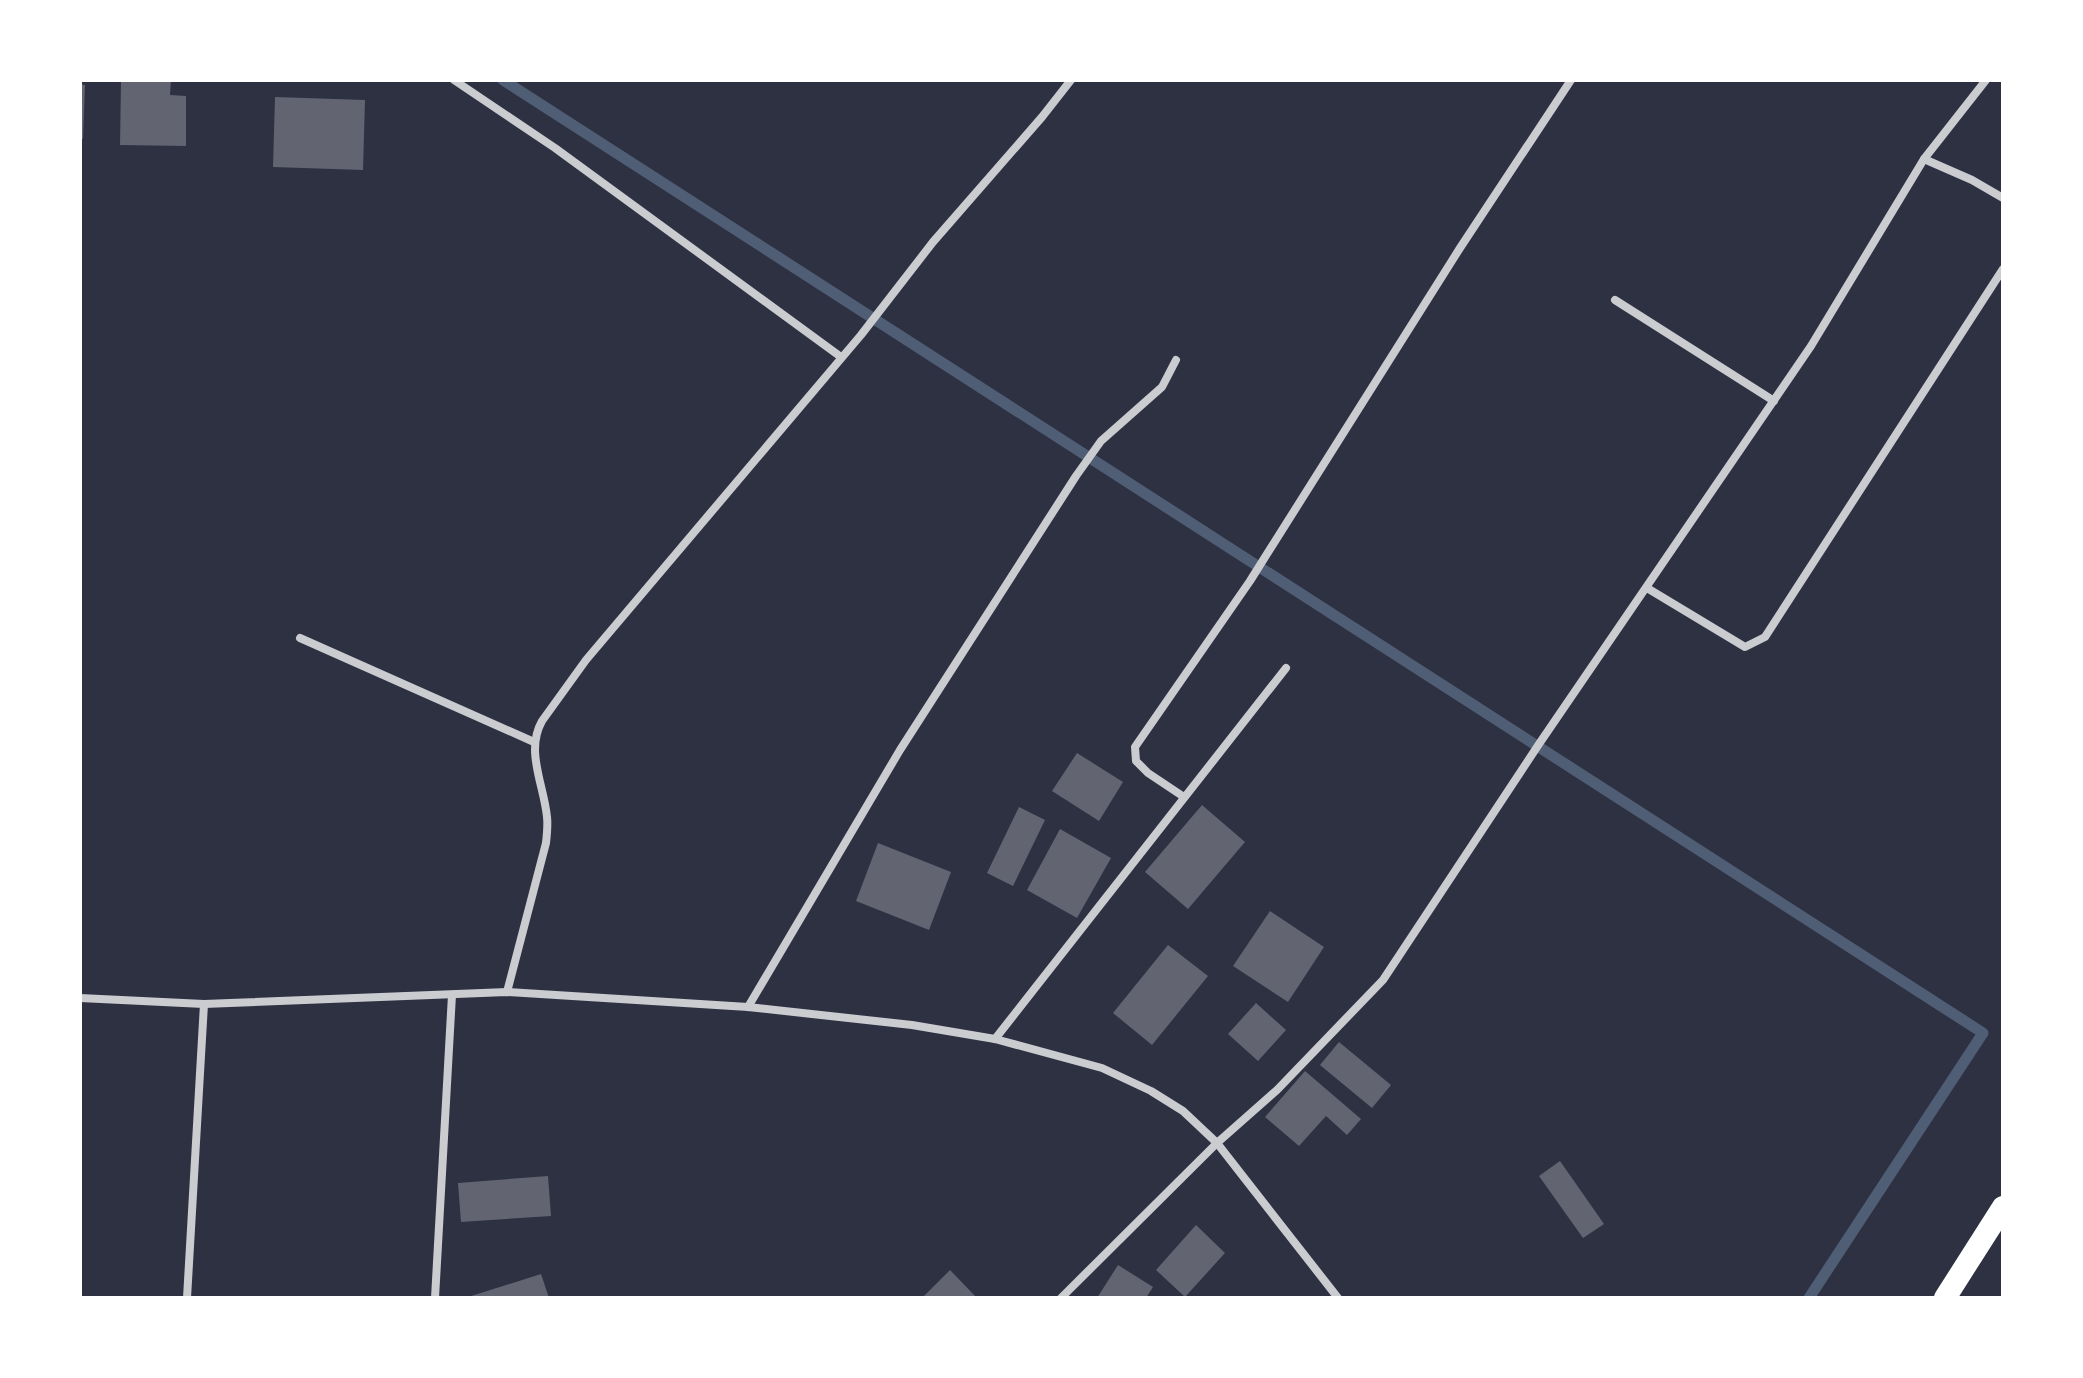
<svg xmlns="http://www.w3.org/2000/svg" width="2083" height="1378" font-family="Lora,serif">
<rect width="100%" height="100%" fill="#2d3142"/>
<g fill="none" stroke-linecap="round" stroke-linejoin="round">
<polyline stroke="#4f5d75" stroke-width="11" points="503,80 1983,1033 1809,1298"/>
</g>
<g fill="#626471">
<polygon points="121,80 171,80 170,95 186,96 186,146 120,145"/>
<polygon points="80,84 85,85 83,139 80,139"/>
<polygon points="275,97 365,100 363,170 273,167"/>
<polygon points="1077,753 1123,782 1099,821 1052,791"/>
<polygon points="1202,805 1245,842 1188,909 1145,872"/>
<polygon points="1019,807 1045,820 1013,886 987,873"/>
<polygon points="1060,829 1111,858 1077,918 1027,890"/>
<polygon points="878,843 951,872 929,930 856,901"/>
<polygon points="1270,911 1324,947 1288,1002 1233,966"/>
<polygon points="1168,945 1208,976 1152,1045 1113,1013"/>
<polygon points="1256,1003 1286,1030 1258,1061 1228,1034"/>
<polygon points="1339,1042 1391,1085 1372,1108 1320,1065"/>
<polygon points="1305,1071 1361,1119 1347,1135 1326,1116 1299,1146 1265,1117"/>
<polygon points="1560,1161 1604,1224 1583,1238 1539,1176"/>
<polygon points="548,1176 551,1216 461,1222 458,1183"/>
<polygon points="1196,1225 1225,1253 1185,1297 1156,1270"/>
<polygon points="1118,1265 1153,1287 1146,1298 1097,1298"/>
<polygon points="950,1270 977,1298 922,1298"/>
<polygon points="541,1274 549,1298 469,1298 468,1297"/>
</g>
<g fill="none" stroke-linecap="round" stroke-linejoin="round">
<g stroke="#caccd0" stroke-width="8">
<polyline points="454,80 555,148 841,357"/>
<polyline points="1924,159 1972,180 2003,198"/>
<polyline points="1615,300 1774,401"/>
<polyline points="1647,588 1745,647 1765,637 2003,269"/>
<polyline points="300,638 534,742"/>
<polyline points="1184,797 1148,773 1136,761 1135,747 1250,581 1460,248 1571,80"/>
<path d="M507,992L546,843C547,834 548,825 547,817C544,785 525,751 542,721L586,660L861,335L933,242L1042,117L1071,80"/>
<polyline points="80,998 204,1004 507,992 748,1007 912,1025 995,1039 1102,1068 1151,1091 1183,1111 1217,1143 1338,1298"/>
<polyline points="748,1007 900,750 1076,476 1101,441 1162,387 1176,360"/>
<polyline points="995,1039 1286,668"/>
<polyline points="187,1298 204,1004"/>
<polyline points="435,1298 452,995"/>
<polyline points="1061,1298 1217,1143 1277,1090 1383,980 1539,744 1811,346 1924,159 1986,80"/>
</g>
<polyline stroke="#fff" stroke-width="22" points="1945,1298 2003,1207"/>
</g>
<rect width="2083" height="1378" fill="none" stroke="#ffffff" stroke-width="164"/>
</svg>
